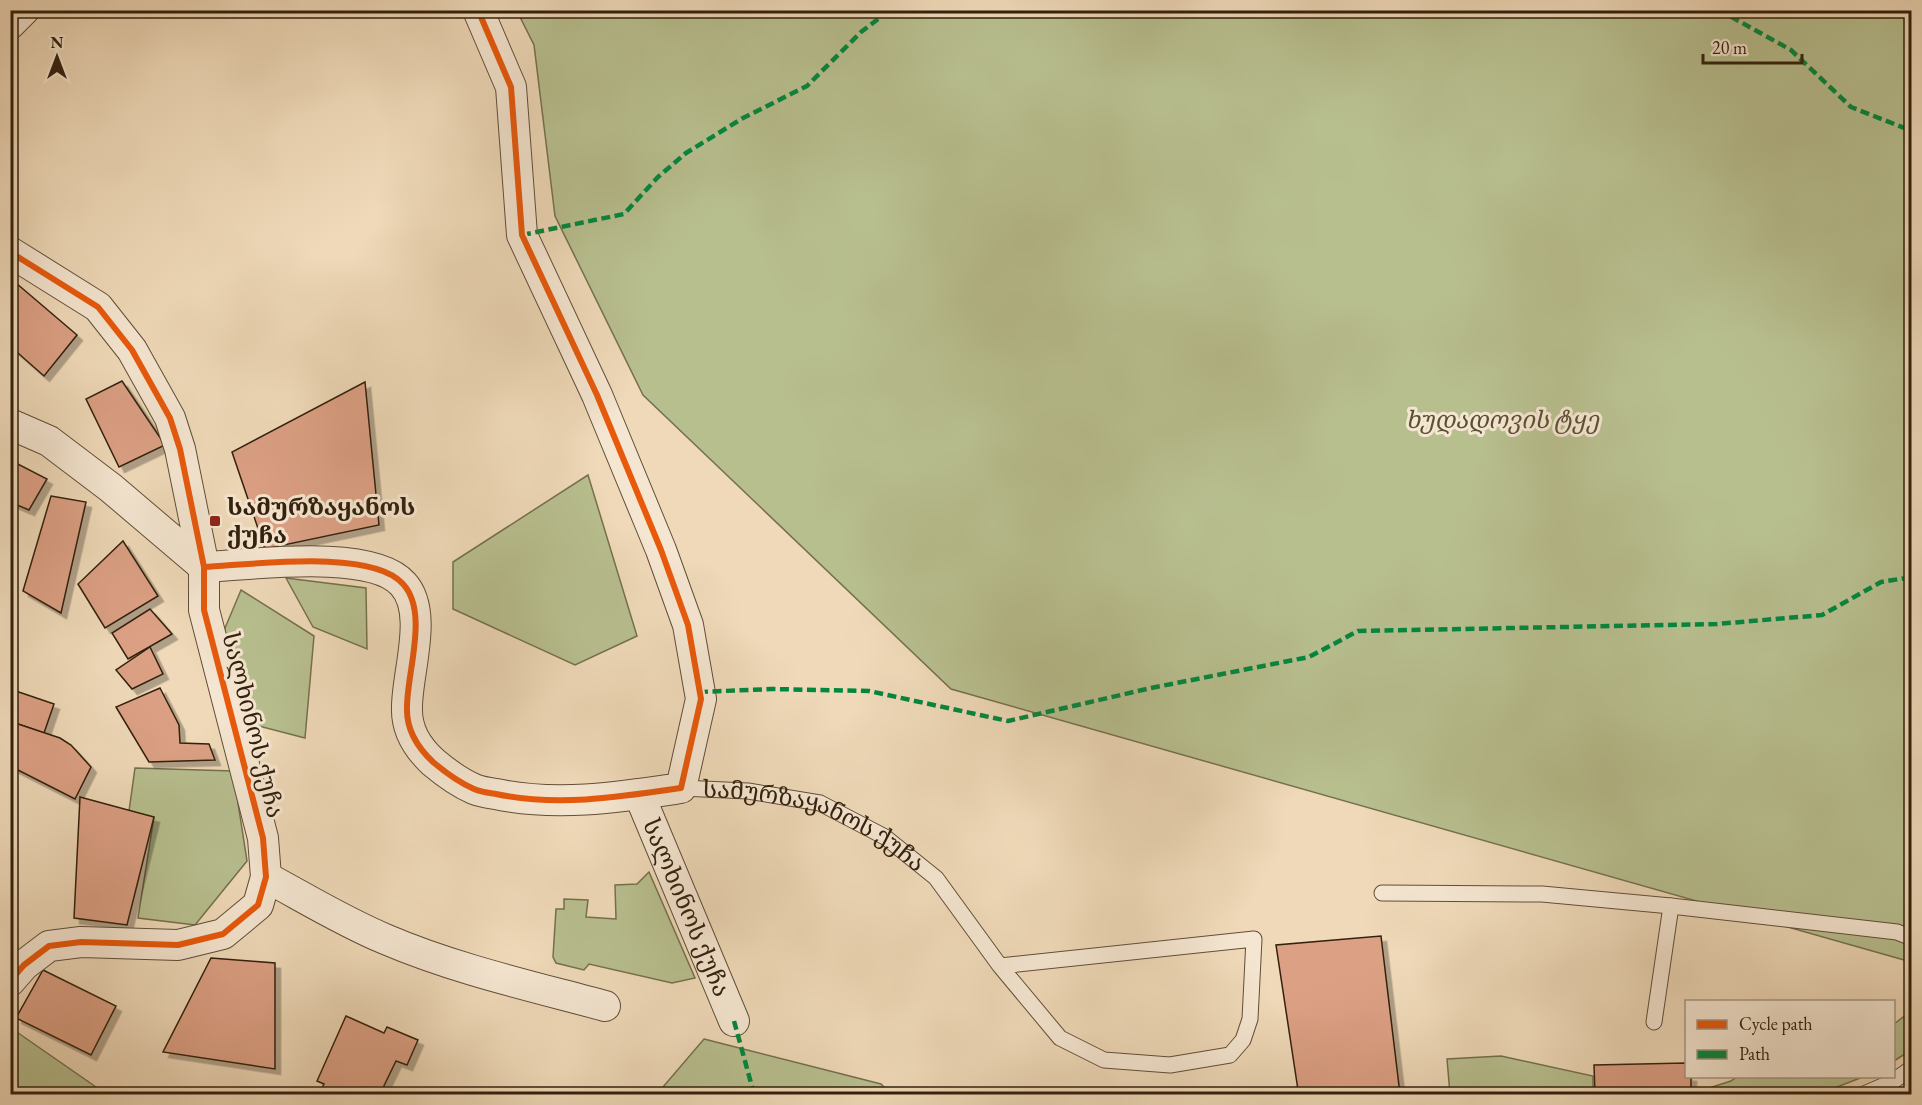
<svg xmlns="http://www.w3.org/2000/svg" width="1922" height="1105" font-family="'EB Garamond','Noto Serif Georgian',serif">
<defs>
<filter id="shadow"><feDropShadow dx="5.5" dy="5.5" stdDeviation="0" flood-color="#0004"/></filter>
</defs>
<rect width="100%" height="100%" fill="#efd9b8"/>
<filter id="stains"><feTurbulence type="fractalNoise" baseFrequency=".00333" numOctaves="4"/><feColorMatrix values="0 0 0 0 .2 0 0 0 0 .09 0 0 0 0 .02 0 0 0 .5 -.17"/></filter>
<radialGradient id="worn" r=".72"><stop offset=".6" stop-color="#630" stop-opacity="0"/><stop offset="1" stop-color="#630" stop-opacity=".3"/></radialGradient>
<g fill="#b8bf8f" stroke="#75704e" stroke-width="1.5">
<polygon points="517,11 1911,11 1911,962 951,689 643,395 555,216 534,45"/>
<polygon points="588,475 637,636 575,665 453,609 453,562"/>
<polygon points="286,578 366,588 367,649 313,627"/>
<polygon points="241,590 314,636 305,738 247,723 220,640"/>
<polygon points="135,768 233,771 247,861 195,925 138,918 154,817 129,811"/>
<polygon points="649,872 695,978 672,983 589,964 584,970 556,963 553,957 556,909 564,909 564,899 588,900 586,917 616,919 615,885 637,884"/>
<polygon points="1911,1011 1911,1050 1894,1061 1894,1024"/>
<polygon points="11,1028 106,1094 11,1094"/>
<polygon points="704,1039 881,1084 891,1094 657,1094"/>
<polygon points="1501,1056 1593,1076 1593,1094 1450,1094 1447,1059"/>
<polygon points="1738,1076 1863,1076 1863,1077 1819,1094 1695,1094 1696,1092 1731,1081"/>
</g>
<g fill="#dca084" stroke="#32200d" stroke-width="1.5" filter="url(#shadow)">
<polygon points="16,283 77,335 44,376 10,346 10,289"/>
<polygon points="122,381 165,445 119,467 86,399"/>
<polygon points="365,382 379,525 265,549 232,452"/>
<polygon points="10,460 47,479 29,510 10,502"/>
<polygon points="51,496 86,502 61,613 23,591"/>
<polygon points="123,541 158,596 105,628 78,584"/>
<polygon points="150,609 172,634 128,659 112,633"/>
<polygon points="150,647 163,674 132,689 116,670"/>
<polygon points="160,688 179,725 180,743 209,744 215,760 149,762 116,707"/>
<polygon points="10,689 54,704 44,733 15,723 10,735"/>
<polygon points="15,723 60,738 71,745 91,767 75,799 10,766 10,736"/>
<polygon points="80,797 154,817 127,925 74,918"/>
<polygon points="1381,936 1400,1094 1243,1094 1298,1090 1276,945"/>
<polygon points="211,958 275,963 275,1069 163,1052"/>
<polygon points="43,970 116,1006 91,1055 16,1018"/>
<polygon points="346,1016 384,1033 387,1027 418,1040 407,1065 396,1061 380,1094 319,1094 324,1084 317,1081"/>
<polygon points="1686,1063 1686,1076 1691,1076 1691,1090 1675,1090 1675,1094 1595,1094 1594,1065"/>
</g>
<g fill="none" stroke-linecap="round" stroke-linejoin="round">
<g stroke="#614e38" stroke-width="17">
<g id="service">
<path id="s1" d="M681,788L748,791L820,803L885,837L936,878L1000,966L1060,1038L1104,1060L1170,1065L1230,1055L1243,1040L1250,1019L1254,939L1000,966"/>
<polyline points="1382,893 1542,894 1671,906"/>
<polyline points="1654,1022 1671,906 1897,932 1912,938"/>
<polyline points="1864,1094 1892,1082 1912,1068"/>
</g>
</g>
<g stroke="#614e38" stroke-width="32">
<g id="minor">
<polyline points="10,24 24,10"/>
<polyline points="10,252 98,307 132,350 170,418 180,449 204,567 204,610 263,838 266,877 258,905 223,934 178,945 81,942 49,946 24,965 10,981"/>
<polyline points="10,424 49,441 111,488 204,567"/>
<path d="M204,567C249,565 372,548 403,584C429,612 407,672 407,707C406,730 417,747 433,762C446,773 458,782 474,789C481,792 489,793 496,794C557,807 620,797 681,788L701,699L688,625L661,550L597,395L522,235L511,87L478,10"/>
<path id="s2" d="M639,794L734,1021"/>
<path d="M266,877C305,898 344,922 385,939C455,969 531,986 605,1006"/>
</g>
</g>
<use href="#service" stroke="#f5e6d1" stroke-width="15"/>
<use href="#minor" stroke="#f5e6d1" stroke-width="30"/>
<g stroke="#00873e" stroke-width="4.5" stroke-dasharray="9 4.5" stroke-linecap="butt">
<polyline points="1719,10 1791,50 1851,107 1912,131"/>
<polyline points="522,235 624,214 658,177 686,153 743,118 807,86 861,32 890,10"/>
<polyline points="699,692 771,689 869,691 1008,721 1151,688 1309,657 1358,631 1717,624 1822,615 1881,582 1912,577"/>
<polyline points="734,1021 754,1094"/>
</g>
<g stroke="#f5e6d1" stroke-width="10">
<g id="cycleway">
<polyline points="10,252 98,307 132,350 170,418 180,449 204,567 204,610 263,838 266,877 258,905 223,934 178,945 81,942 49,946 24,965 10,981"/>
<path d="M204,567C249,565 372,548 403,584C429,612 407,672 407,707C406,730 417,747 433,762C446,773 458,782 474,789C481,792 489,793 496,794C557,807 620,797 681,788L701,699L688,625L661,550L597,395L522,235L511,87L478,10"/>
</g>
</g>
<use href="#cycleway" stroke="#e8590c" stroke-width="6"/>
</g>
<rect fill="#8f2418" stroke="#f5e6d1" stroke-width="2" x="209" y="515" width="12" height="12" rx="3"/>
<g text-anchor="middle" stroke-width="6" stroke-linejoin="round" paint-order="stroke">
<g font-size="24" font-style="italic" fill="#5a5034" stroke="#f5e6d1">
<text x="1502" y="428">ხუდადოვის ტყე</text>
</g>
<g font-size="24" font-weight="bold" fill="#32200d" stroke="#f5e6d1" text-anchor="start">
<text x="227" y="515">სამურზაყანოს<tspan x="227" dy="28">ქუჩა</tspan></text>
</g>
<g font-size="24" fill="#32200d" stroke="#f5e6d1">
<text transform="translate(253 725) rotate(76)" y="8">სალხინოს ქუჩა</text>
<text dy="8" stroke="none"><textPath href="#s1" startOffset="141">სამურზაყანოს ქუჩა</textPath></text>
<text dy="8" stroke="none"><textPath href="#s2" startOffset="123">სალხინოს ქუჩა</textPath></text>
</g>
</g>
<rect width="1922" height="1105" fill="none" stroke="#efd9b8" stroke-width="36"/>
<rect x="12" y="12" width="1898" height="1081" fill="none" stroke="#32200d" stroke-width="3"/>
<rect x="18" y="18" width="1886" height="1069" fill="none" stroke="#32200d" stroke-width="1.5"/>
<rect x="1685" y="1000" width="210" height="78" fill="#f5e6d1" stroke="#a79783" stroke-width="1.5"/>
<rect x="1697" y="1020" width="30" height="9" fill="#e8590c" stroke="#a79783" stroke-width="1.5"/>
<text x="1739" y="1030" font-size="18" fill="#32200d">Cycle path</text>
<rect x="1697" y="1050" width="30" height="9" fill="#00873e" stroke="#a79783" stroke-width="1.5"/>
<text x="1739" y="1060" font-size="18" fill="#32200d">Path</text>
<g transform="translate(57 57)" stroke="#f5e6d1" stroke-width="4.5" paint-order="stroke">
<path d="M0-4.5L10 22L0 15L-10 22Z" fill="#32200d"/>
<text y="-9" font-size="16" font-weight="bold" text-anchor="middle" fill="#32200d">N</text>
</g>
<path d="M1703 54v9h99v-9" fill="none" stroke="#32200d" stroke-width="3"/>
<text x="1712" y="54" font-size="18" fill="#32200d" stroke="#f5e6d1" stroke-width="4.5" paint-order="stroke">20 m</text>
<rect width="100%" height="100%" filter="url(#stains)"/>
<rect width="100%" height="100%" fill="url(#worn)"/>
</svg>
